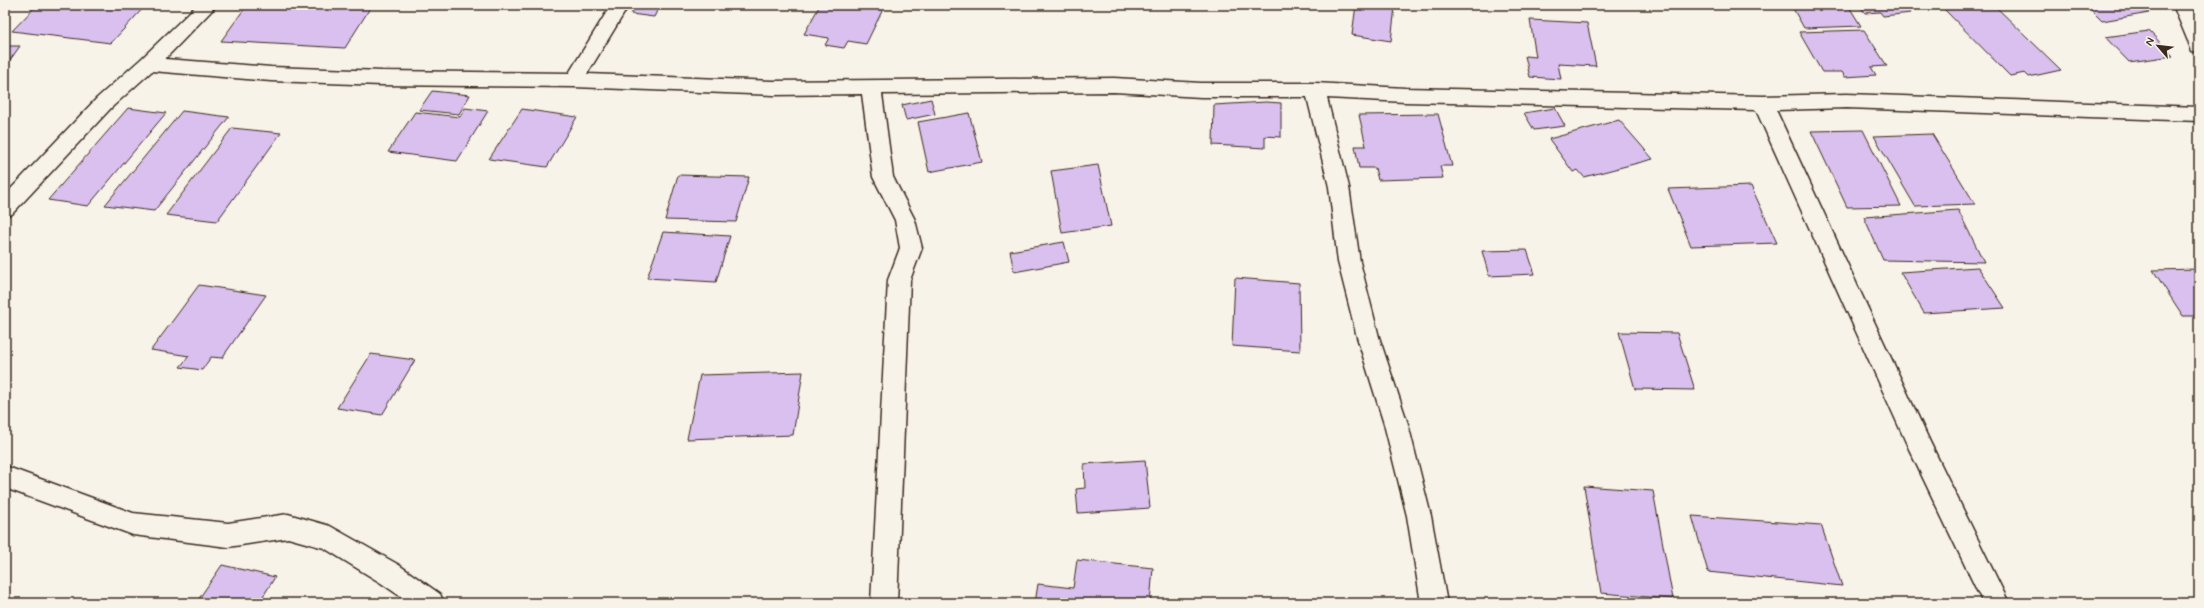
<svg xmlns="http://www.w3.org/2000/svg" width="2204" height="608" font-family="Mynerve,sans-serif">
<rect width="100%" height="100%" fill="#f7f3e8"/>
<filter id="ink" filterUnits="userSpaceOnUse"><feTurbulence type="fractalNoise" baseFrequency=".025" numOctaves="2"/><feDisplacementMap in="SourceGraphic" scale="8" xChannelSelector="R" yChannelSelector="G"/><feConvolveMatrix kernelMatrix="1 2 1 2 8 2 1 2 1" color-interpolation-filters="sRGB"/></filter>
<g filter="url(#ink)">
<g fill="#d9c0ef" stroke="#3b2a1e">
<polygon points="37,5 146,5 111,43 12,31"/>
<polygon points="247,5 372,5 345,48 221,41"/>
<polygon points="636,5 660,5 654,17 631,14"/>
<polygon points="820,5 885,5 866,44 848,41 844,48 825,45 829,38 804,34"/>
<polygon points="1356,5 1395,7 1391,41 1352,35"/>
<polygon points="1791,5 1848,5 1861,26 1804,28"/>
<polygon points="1859,5 1914,5 1906,6 1911,13 1883,16 1880,12 1865,13"/>
<polygon points="1940,5 1994,5 2061,70 2029,77 2025,73 2010,76"/>
<polygon points="2086,5 2140,5 2149,13 2102,21"/>
<polygon points="1530,20 1587,23 1596,66 1558,64 1561,79 1530,77 1525,56 1536,57"/>
<polygon points="1864,30 1887,66 1871,67 1876,75 1845,77 1842,72 1822,72 1799,32"/>
<polygon points="2149,31 2173,56 2129,62 2105,37"/>
<polygon points="5,46 20,46 5,67"/>
<polygon points="432,91 470,95 459,114 419,110"/>
<polygon points="931,99 935,114 906,120 902,105"/>
<polygon points="1266,102 1281,103 1281,137 1265,136 1265,148 1213,145 1214,105"/>
<polygon points="128,108 166,113 88,206 48,200"/>
<polygon points="465,108 488,111 457,161 388,152 415,112 460,117"/>
<polygon points="1555,108 1565,126 1534,130 1524,113"/>
<polygon points="522,109 577,117 547,167 489,159"/>
<polygon points="182,111 229,117 154,211 105,205"/>
<polygon points="969,113 982,162 929,172 918,122"/>
<polygon points="1438,114 1452,166 1440,166 1443,178 1378,180 1375,168 1359,168 1355,146 1366,146 1359,115"/>
<polygon points="1619,120 1653,159 1584,177 1578,170 1573,172 1549,139"/>
<polygon points="232,128 281,133 217,221 166,215"/>
<polygon points="1863,130 1901,206 1847,207 1811,131"/>
<polygon points="1932,134 1975,204 1915,206 1874,136"/>
<polygon points="1098,165 1111,226 1062,233 1051,171"/>
<polygon points="678,175 749,177 736,222 665,220"/>
<polygon points="1751,186 1777,243 1691,246 1668,189"/>
<polygon points="1958,210 1984,262 1883,260 1864,217"/>
<polygon points="663,232 730,236 716,282 647,278"/>
<polygon points="1064,242 1069,262 1014,272 1010,251"/>
<polygon points="1527,250 1535,274 1489,276 1482,251"/>
<polygon points="1978,267 2005,308 1924,313 1900,272"/>
<polygon points="2199,269 2199,316 2183,316 2153,270"/>
<polygon points="1235,278 1299,283 1300,351 1232,346"/>
<polygon points="199,285 266,295 222,358 211,357 202,370 180,367 189,356 151,350"/>
<polygon points="1619,332 1677,333 1695,390 1635,389"/>
<polygon points="371,354 415,360 382,415 337,408"/>
<polygon points="803,372 793,435 687,439 700,375"/>
<polygon points="1145,460 1150,508 1078,513 1076,489 1085,488 1084,464"/>
<polygon points="1584,486 1653,491 1673,599 1601,593"/>
<polygon points="1692,516 1821,525 1842,586 1708,572"/>
<polygon points="1077,560 1153,568 1150,603 1035,603 1038,584 1073,588"/>
<polygon points="222,565 275,577 259,603 196,603"/>
</g>
<g fill="none" stroke-linecap="round" stroke-linejoin="round">
<g stroke="#3b2a1e" stroke-width="3">
<g id="minor">
<polygon points="197,5 217,5 165,59 271,67 382,71 569,73 611,5 629,5 587,74 773,81 1114,78 1201,83 1315,83 1405,88 1763,96 1847,94 2199,107 2199,121 1847,108 1776,110 1930,442 2009,603 1983,603 1909,449 1756,110 1405,102 1327,98 1349,187 1360,262 1379,337 1408,424 1431,516 1447,603 1421,603 1407,516 1384,424 1357,337 1338,262 1329,187 1307,97 1201,97 1114,92 882,94 893,177 915,220 922,248 910,280 897,603 871,603 888,280 900,248 895,220 873,177 862,94 773,95 574,87 382,85 271,81 152,71 111,108 12,214 5,216 5,195 97,98 141,59"/>
<polygon points="2173,5 2191,5 2199,24 2199,52 2192,51 2190,46"/>
<polygon points="5,466 133,513 228,523 288,514 330,526 399,565 440,594 444,603 410,603 381,583 324,548 288,538 228,547 133,535 5,488"/>
</g>
</g>
<use href="#minor" fill="#f7f3e8" fill-rule="evenodd"/>
</g>
</g>
<rect width="2204" height="608" fill="none" stroke="#f7f3e8" stroke-width="20"/>
<rect x="10" y="10" width="2184" height="588" fill="none" stroke="#3b2a1e" stroke-width="1.5" filter="url(#ink)"/>
<g transform="translate(2158 46) rotate(298)" stroke="#f7f3e8" stroke-width="3" paint-order="stroke">
<path d="M0-3L7 15L0 10L-7 15Z" fill="#3b2a1e"/>
<text y="-6" font-size="11" font-weight="bold" text-anchor="middle" fill="#3b2a1e">N</text>
</g>
</svg>
